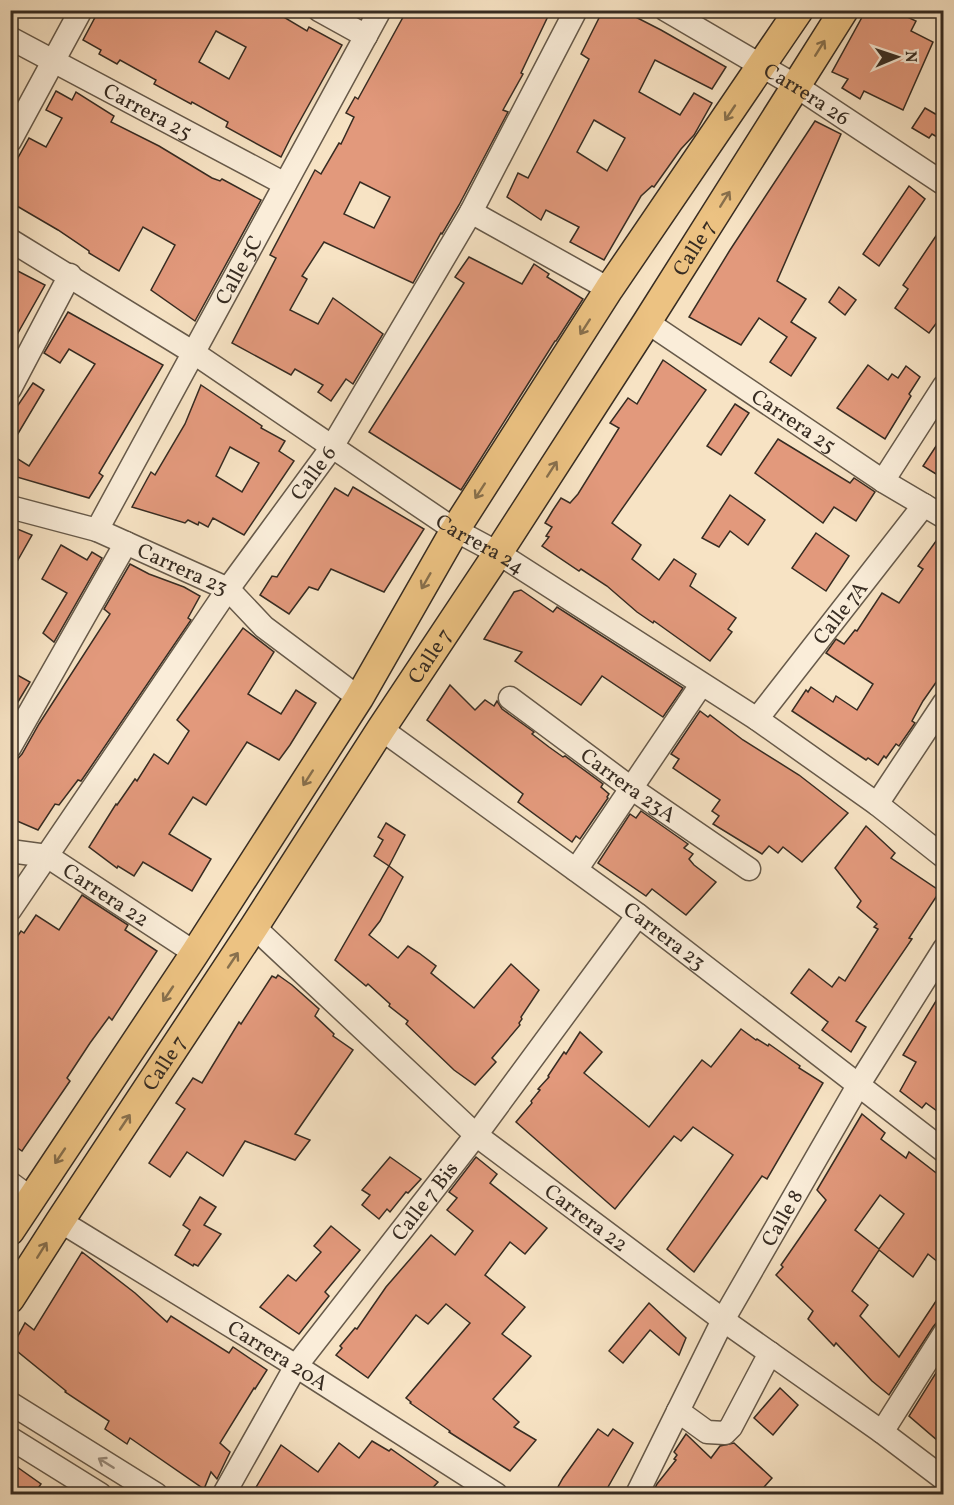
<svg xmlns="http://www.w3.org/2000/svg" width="954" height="1505" font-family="Vollkorn,serif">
<rect width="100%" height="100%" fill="#f7e3c4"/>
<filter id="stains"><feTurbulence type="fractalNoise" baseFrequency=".00333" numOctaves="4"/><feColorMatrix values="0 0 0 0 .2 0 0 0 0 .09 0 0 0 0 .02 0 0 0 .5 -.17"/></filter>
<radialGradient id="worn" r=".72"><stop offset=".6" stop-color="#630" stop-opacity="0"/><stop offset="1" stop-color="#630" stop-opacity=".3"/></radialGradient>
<g fill="#e2997c" stroke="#372c22" stroke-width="1.5" fill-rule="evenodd">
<path d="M99,10H272L307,31L309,27L342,45L291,137L281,157L226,127L228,122L192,102L191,104L154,84L156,80L120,60L117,64L99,54L101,50L83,40ZM216,31L246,47L229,79L199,62Z"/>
<path d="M407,10H551L530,54L521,73L523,74L503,110L508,112L459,205L442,234L441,233L413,283L324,242L302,276L307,279L290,310L318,324L333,298L383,334L353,384L346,379L331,401L318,392L323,385L295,369L291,375L232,343L276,258L270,255L315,170L321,174L339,143L341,144L354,117L346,113L355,97L358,99ZM360,182L390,197L374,228L344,214Z"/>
<path d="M603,10H622L661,30L726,67L712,89L655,60L639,92L680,115L694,93L712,103L694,135L681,149L654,187L652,186L641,196L604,260L570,242L579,227L546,210L541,220L507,197L518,173L528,178L553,130L589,59L581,54ZM594,120L625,138L607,171L577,152Z"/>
<polygon points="866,10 908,10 905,16 916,21 911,31 933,42 903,110 864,91 860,99 842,88 848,79 832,72"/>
<polygon points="56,91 72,100 76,92 114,116 111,122 159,146 212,178 220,181 222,179 261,200 195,321 151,290 175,245 143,227 119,271 89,253 89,251 58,230 10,202 10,172 29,138 46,147 62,118 46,110"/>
<polygon points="925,108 944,119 944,141 932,134 929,138 912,128"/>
<polygon points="815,121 841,134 777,281 806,299 791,322 816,338 791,376 770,362 787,337 759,318 741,345 689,317 730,250"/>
<polygon points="909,186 925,199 879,266 863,254"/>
<polygon points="944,224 944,313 929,333 895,308 908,289 903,285"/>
<polygon points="469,257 522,284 534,264 549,274 547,277 583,299 556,341 555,341 461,490 369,432 464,283 455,277"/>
<polygon points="10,267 45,285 10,347"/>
<polygon points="839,287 856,300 845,315 829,302"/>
<polygon points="68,312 163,365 99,473 103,476 89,498 10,475 10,454 29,466 95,364 69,349 60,363 44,353"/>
<polygon points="663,360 706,390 612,523 641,545 632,559 659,580 674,559 696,574 690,586 736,618 728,629 732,632 710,661 654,621 653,623 637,612 607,586 581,569 579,571 542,546 549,537 546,536 552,527 545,523 553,510 561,498 570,503 578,494 619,428 610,423 628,398 637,404"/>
<polygon points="868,365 888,380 892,374 898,378 906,366 920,377 909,394 911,396 885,439 837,408"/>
<polygon points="33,383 44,390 10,447 10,417"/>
<path d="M201,385L262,426L261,428L285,441L279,451L294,461L244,535L213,518L208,527L199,522L198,525L188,520L185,523L132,507L151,472L155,475L185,424ZM230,447L259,463L242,492L216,476Z"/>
<polygon points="735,404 749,413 721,455 707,446"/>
<polygon points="944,434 944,479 923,466"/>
<polygon points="778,439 850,483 854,478 875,492 856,521 834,507 823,523 755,473"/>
<polygon points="353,487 424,529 384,592 331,569 318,590 309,587 289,614 260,595 272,576 277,577 335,488 348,496"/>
<polygon points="730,495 765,520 748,545 730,531 719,547 702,538"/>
<polygon points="10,526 32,535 10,574"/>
<polygon points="944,530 944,671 923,701 912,721 915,723 899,746 896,744 886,758 884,756 878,765 868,758 866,760 792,711 806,690 808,692 811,687 833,702 836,696 857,710 873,684 826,653 836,639 844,644 855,630 857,631 882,593 899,603 923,569 918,566"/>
<polygon points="816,533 849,556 826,591 792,568"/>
<polygon points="61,545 87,560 92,552 102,558 54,642 43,633 67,593 42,579"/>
<polygon points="130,564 149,574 184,587 200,596 188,618 191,620 88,771 81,781 78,780 59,805 55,804 38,830 10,818 10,767 22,754 39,724 110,614 104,609"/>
<polygon points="521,590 553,612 557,607 683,688 663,717 602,676 581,705 515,661 522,652 484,639 514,592"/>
<polygon points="243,628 274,652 248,694 281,714 296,690 316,703 290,745 279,760 247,742 206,805 193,797 169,834 211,859 192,891 143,862 134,876 118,866 117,868 89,847 116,804 117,805 135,779 137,781 154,754 168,764 189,731 177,720"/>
<polygon points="10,671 30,682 10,715"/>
<polygon points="450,685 475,710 485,700 494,706 497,701 502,709 534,732 532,734 549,747 563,757 565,756 603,784 601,787 609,794 607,797 608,798 580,839 576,836 572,842 518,802 523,794 427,720"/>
<polygon points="700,711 708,717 710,715 743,740 799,775 848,813 802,862 783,847 778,853 769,846 762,854 713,824 719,816 712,811 720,800 673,768 679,759 671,754"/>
<polygon points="641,811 688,844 684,848 693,854 689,859 694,865 716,882 686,915 652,889 646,896 598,863 630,814 636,818"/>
<polygon points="386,823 405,835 389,866 374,856 383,840 378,837"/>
<polygon points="866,826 895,853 891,858 940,891 909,938 912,939 856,1021 866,1027 851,1052 822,1030 828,1022 791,993 809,969 832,987 839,977 845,981 878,929 874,927 877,924 857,907 861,901 835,868"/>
<polygon points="389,866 403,877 380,921 369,935 398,958 408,946 419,953 436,966 431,973 474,1008 511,964 539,990 521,1017 522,1019 519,1023 520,1025 492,1058 496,1062 475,1085 454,1070 406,1024 408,1021 389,1006 390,1004 368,984 366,986 335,960"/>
<polygon points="82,895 128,925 125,930 157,951 112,1020 109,1017 90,1043 67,1078 70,1081 22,1151 10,1143 10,947 21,931 24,933 36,915 59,930"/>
<polygon points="278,975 292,985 319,1009 315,1016 334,1034 333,1036 353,1050 295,1134 310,1140 295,1160 245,1141 223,1176 187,1152 170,1177 149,1163 185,1109 176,1103 193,1078 202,1083 239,1022 241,1024 272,976 276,978"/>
<polygon points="944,988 944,1102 937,1111 926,1103 922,1108 900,1091 916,1062 903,1055"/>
<polygon points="741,1029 756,1040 757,1039 768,1046 769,1044 800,1066 799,1068 823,1083 767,1179 762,1176 694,1272 667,1249 733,1155 693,1127 681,1141 674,1136 615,1209 516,1122 532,1103 531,1101 540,1090 538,1089 549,1077 548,1076 564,1052 566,1054 580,1032 602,1052 584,1073 649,1127 702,1060 711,1067"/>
<path d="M862,1114L885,1133L881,1139L906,1158L909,1152L944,1179V1267L928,1254L913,1277L879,1250L852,1291L868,1305L860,1316L899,1357L944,1289V1321L937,1322L933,1327L889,1395L872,1381L836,1343L834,1346L808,1319L813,1311L776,1275L783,1267L781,1265L826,1200L817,1190ZM880,1195L904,1214L879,1249L855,1230Z"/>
<polygon points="390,1157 421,1179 408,1193 406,1192 390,1212 387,1209 379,1219 362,1205 370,1195 362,1190"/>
<polygon points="476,1157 497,1174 490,1183 547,1228 525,1254 510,1242 485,1275 525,1307 502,1334 531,1356 493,1399 519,1422 514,1427 536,1440 510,1471 449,1432 450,1431 410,1403 411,1402 406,1398 470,1323 446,1304 428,1324 416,1315 368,1378 336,1355 342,1348 340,1346 355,1328 357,1329 386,1287 431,1235 455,1255 473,1231 447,1210 457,1198 449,1192"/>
<polygon points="200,1197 216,1207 204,1225 221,1234 198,1266 194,1264 193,1266 175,1255 190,1230 183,1225"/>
<polygon points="331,1226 360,1250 325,1292 329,1296 299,1334 260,1307 288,1275 296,1281 321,1252 314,1246"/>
<polygon points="82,1252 135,1293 167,1322 171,1316 229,1353 233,1347 267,1370 255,1389 254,1388 220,1443 230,1452 217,1479 211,1472 204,1489 130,1438 127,1444 105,1429 109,1421 65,1392 66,1391 12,1347 25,1323 34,1330"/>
<polygon points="649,1303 686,1338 679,1355 650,1330 623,1363 609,1351"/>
<polygon points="944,1360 944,1446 909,1416"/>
<polygon points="780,1388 798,1405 773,1435 754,1418"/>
<polygon points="598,1429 608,1436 613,1429 633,1443 604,1494 554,1494 563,1478"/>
<polygon points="686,1434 711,1458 720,1446 734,1443 772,1478 758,1494 652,1494 657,1484 676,1460 674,1459 677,1455 674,1452"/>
<polygon points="372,1441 389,1451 391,1449 438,1482 427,1494 252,1494 281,1445 318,1472 339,1443 359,1458"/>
<polygon points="10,1462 41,1484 34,1494 10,1494"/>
</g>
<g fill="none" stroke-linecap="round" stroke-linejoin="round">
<g stroke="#675a4a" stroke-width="25">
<g id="minor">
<polyline points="319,10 366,36"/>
<path id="s1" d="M666,10L796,86L944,184"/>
<path id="s2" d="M10,38L285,184"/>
<polyline points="10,141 81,10"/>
<polyline points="471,212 609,289"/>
<path id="s3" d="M10,240L194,353L455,530L498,553L757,719L877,804L944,857"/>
<path id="s4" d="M647,322L883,481L944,517"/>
<polyline points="10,389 70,275"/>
<polyline points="883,481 944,386"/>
<path id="s5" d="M10,507L97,530L228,589L264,627L359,698"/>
<path id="s6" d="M97,530L380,10"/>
<path id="s7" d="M510,698L631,788L749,869"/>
<path id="s8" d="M757,719L924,505"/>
<path id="s9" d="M381,729L638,915L944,1151"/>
<polyline points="10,747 126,543"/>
<polyline points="877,804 944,703"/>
<path id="s10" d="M10,851L47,856L195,953"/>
<polyline points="576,870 701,685"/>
<path id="s11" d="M10,910L228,589L332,447L471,212L576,10"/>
<path id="s12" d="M254,927L476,1135L723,1320L882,1432L944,1479"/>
<polyline points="10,1183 32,1199"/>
<path id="s13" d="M60,1221L296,1366L496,1494"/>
<polyline points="10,1403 156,1494"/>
<polyline points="678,1411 707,1432 725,1433 731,1427 770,1353"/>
<polyline points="882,1432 944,1334"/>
<polyline points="10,1438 100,1494"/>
<path id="s14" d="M224,1494L296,1366L476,1135L638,915"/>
<path id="s15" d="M637,1494L723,1320L859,1084L944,949"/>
</g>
</g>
<g stroke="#372c22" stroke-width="31">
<g id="major">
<polyline points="10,1231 195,953 359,698 455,530 609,289 799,10"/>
<path id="s16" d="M10,1299L60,1221L254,927L381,729L498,553L647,322L844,10"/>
</g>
</g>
<use href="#minor" stroke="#faedd9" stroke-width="22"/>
<use href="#major" stroke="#ecc282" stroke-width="28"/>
</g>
<defs><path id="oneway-shaft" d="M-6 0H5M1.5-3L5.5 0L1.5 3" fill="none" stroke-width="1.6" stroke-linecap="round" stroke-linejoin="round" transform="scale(1.5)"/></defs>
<g stroke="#88704d">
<use href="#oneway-shaft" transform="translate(820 48) rotate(-58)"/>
<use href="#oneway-shaft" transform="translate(730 113) rotate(124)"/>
<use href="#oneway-shaft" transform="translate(725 199) rotate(-58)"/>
<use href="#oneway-shaft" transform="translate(585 327) rotate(123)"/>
<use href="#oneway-shaft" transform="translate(552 469) rotate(-57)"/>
<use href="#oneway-shaft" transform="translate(480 491) rotate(123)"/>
<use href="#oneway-shaft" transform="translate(426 581) rotate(120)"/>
<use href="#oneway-shaft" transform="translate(308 778) rotate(123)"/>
<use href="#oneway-shaft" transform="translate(233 960) rotate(-56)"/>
<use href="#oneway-shaft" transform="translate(168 994) rotate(124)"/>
<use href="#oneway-shaft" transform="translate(125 1122) rotate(-56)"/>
<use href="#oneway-shaft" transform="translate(60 1156) rotate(124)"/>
<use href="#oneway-shaft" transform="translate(42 1250) rotate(-58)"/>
</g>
<use stroke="#988c7e" href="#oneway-shaft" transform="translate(106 1463) rotate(-148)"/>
<g text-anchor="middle" stroke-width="4.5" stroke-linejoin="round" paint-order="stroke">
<g font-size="21" fill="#372c22" stroke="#faedd9">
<text dy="7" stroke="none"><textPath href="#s1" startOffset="164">Carrera 26</textPath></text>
<text dy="7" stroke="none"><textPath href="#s2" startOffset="156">Carrera 25</textPath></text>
<text dy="7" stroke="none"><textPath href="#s16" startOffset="1254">Calle 7</textPath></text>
<text dy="7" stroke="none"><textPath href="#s6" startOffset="296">Calle 5C</textPath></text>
<text dy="7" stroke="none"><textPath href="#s4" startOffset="177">Carrera 25</textPath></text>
<text dy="7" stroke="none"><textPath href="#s11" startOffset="532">Calle 6</textPath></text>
<text dy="7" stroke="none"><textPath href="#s3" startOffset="560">Carrera 24</textPath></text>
<text dy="7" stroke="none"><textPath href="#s5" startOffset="184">Carrera 23</textPath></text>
<text dy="7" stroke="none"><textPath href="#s8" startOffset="135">Calle 7A</textPath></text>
<text dy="7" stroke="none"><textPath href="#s16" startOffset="768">Calle 7</textPath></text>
<text dy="7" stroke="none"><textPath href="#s7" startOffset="147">Carrera 23A</textPath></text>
<text dy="7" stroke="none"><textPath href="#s10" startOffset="108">Carrera 22</textPath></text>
<text dy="7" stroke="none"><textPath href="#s9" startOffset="351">Carrera 23</textPath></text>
<text dy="7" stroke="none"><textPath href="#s16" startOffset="282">Calle 7</textPath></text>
<text dy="7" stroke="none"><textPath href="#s14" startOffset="356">Calle 7 Bis</textPath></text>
<text dy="7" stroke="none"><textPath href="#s15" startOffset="312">Calle 8</textPath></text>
<text dy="7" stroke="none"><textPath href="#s12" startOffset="442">Carrera 22</textPath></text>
<text dy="7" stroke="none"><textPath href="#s13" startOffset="256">Carrera 20A</textPath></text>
</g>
</g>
<rect width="954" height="1505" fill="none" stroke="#f7e3c4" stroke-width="36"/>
<rect x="12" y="12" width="930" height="1481" fill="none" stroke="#372c22" stroke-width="3"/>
<rect x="18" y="18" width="918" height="1469" fill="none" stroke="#372c22" stroke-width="1.5"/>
<g transform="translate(897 57) rotate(88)" stroke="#faedd9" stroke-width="4.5" paint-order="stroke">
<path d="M0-4.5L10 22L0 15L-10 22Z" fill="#372c22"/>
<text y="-9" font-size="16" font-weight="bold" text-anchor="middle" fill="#372c22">N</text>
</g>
<rect width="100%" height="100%" filter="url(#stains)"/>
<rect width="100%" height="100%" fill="url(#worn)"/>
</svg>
